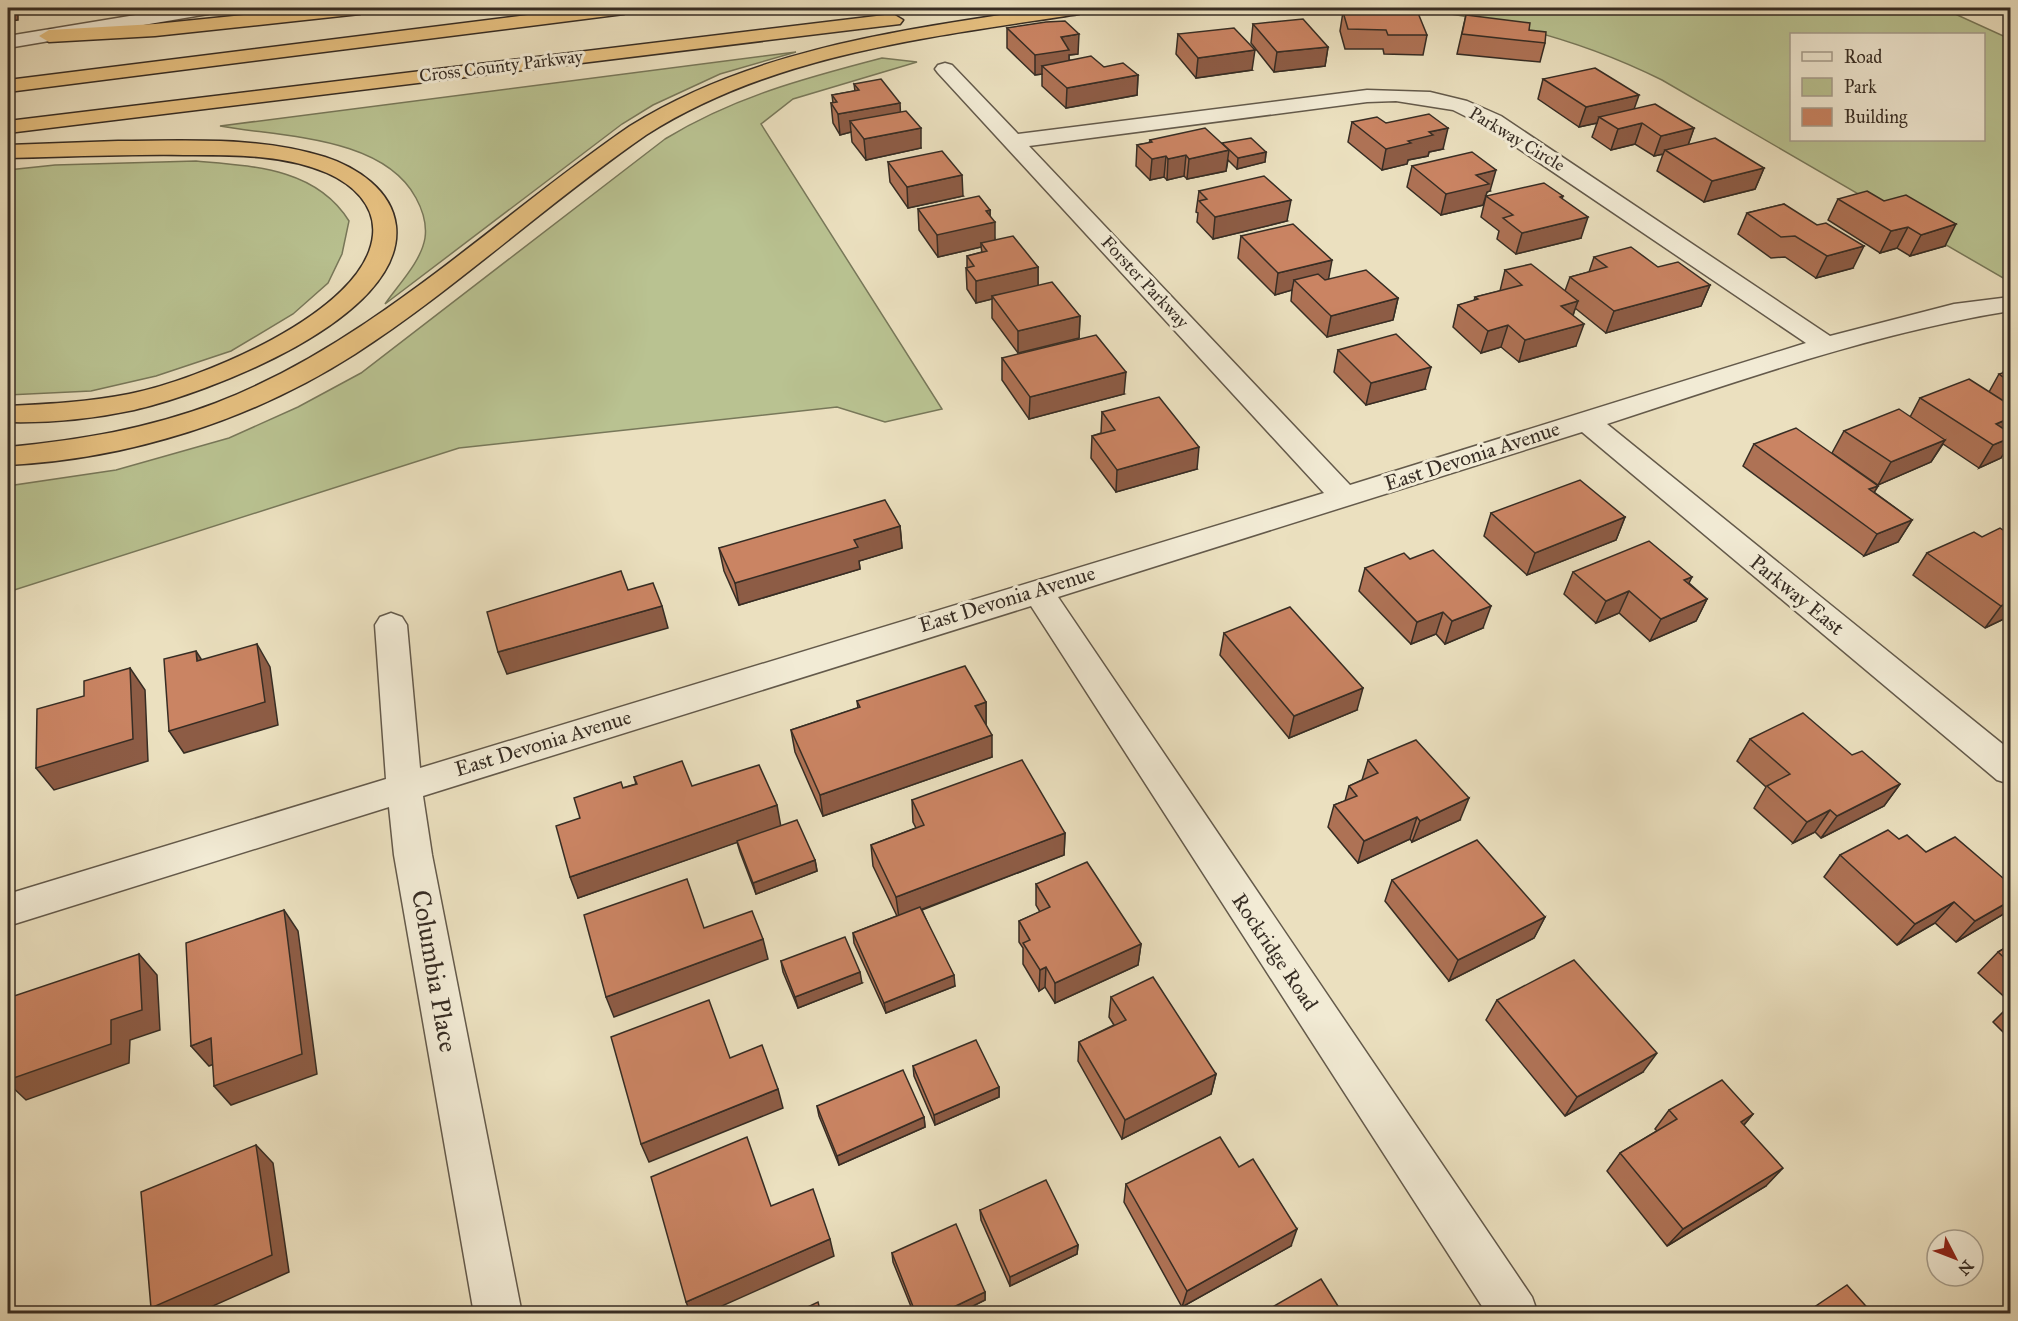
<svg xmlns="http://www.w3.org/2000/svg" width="2018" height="1321" font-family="'IM FELL Great Primer',serif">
<rect width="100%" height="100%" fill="#ebe0bf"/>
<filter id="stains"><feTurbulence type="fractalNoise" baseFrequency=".00333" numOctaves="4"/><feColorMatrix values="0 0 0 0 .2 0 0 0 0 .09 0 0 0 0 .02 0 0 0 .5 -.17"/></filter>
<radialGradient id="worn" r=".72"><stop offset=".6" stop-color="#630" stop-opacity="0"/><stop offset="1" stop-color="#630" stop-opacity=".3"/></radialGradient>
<g fill="#b9c291" stroke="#78785a" stroke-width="1.5" fill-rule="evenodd">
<path d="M1474,8H1942L2010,39V282L1662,80C1590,44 1517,23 1437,12ZM1792,34H1984V140H1792Z"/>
<path d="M796,52L720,74L653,105L622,124L385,304C398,285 421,262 425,238C427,224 422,209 416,198C383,136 281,137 220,126Z"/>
<path d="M882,58L917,62L793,99L761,124L942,409L885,422L837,407L459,448L8,592V486L116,470L229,438L298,407L361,373L665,139C734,97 805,78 882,58Z"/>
<path d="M196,161C253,166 316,168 349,221L342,254L328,283L293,314L231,351L156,376L91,391L8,395V170L55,165Z"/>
</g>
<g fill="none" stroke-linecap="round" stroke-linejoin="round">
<g stroke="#645a4b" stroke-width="3">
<g id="minor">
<polygon points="178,8 217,8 208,14 8,48 8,36"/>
<path d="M945,63L952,65L1018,134L1367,90L1430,92L1467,101L1501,116L1830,336L1954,304L2010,297V311C1872,333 1740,381 1607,424L2010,750V784L1997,780L1582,432L1058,597L1532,1297L1538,1314H1487L1031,606L423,796L432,855L522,1314H474L394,855L389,807L8,926V894L386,779L375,625L380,617L391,613L402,617L407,625L420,768L1324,493L938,73L935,69L938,65ZM1396,101L1453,110L1485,126L1806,343L1350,485L1029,146L1367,102Z"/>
</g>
</g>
<g stroke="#372d24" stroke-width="3">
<g id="highway">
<polygon points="312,8 369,8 360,14 155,36 49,42 39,36 49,30 155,24"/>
<polygon points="583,8 633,8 624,14 8,92 8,80"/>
<path d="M1046,8H1088L1079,14C931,37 775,53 646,135C546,204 457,288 355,354C252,420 129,459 8,465V447C79,440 148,429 216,403C373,342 493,220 630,126C755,48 904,30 1046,8Z"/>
<polygon points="893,14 903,20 900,24 8,133 8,121"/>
<path d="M118,141C186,141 259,136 325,157C356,167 392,190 396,226C406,319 205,394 134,410C92,419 50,423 8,422V406C49,404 88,402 129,394C196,381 366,313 373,235C376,205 352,184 327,173C283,154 232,155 184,155C125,154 67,157 8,158V145Z"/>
</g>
</g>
<use href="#minor" fill="#f2ebd5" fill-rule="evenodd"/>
<use href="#highway" fill="#e6c080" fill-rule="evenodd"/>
</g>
<g fill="#ae7255" stroke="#372d24" stroke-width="1.5">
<polygon points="2003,8 2010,8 2010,11"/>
<polygon points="1343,12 1427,35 1423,55 1384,54 1383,49 1345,49 1340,31"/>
<polygon points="1466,15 1529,30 1545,43 1540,62 1457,54"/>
<polygon points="1253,24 1328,47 1325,66 1274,72 1251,43"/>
<polygon points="1007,28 1078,54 1069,55 1069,60 1104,67 1138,75 1137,95 1066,108 1042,86 1042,74 1035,75 1007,48"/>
<polygon points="1178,34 1252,70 1196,78 1176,54"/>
<polygon points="1543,79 1694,128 1688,145 1764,168 1755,189 1704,202 1657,171 1663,154 1654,156 1635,144 1611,150 1592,137 1597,123 1579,127 1538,99"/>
<polygon points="854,84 900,112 921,148 866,160 852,142 851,132 840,135 833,123 831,103 833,103 832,95 855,91"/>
<polygon points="1352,122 1386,123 1443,149 1429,152 1428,156 1408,160 1407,164 1382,170 1348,142"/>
<polygon points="1150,140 1222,144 1266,152 1265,162 1237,169 1228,160 1226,171 1187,179 1184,176 1167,180 1164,177 1150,180 1136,166 1137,145 1149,143"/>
<polygon points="888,162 963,196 908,208 890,182"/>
<polygon points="1412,166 1490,191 1487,192 1483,205 1441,215 1407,187"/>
<polygon points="1199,191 1287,221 1213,239 1197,222 1198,213 1196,212"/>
<polygon points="1486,196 1563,196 1562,199 1581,238 1516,254 1497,239 1499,231 1481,217"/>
<polygon points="1838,199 1884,201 1945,246 1910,256 1897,248 1880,253 1828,220"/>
<polygon points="1784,204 1853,268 1816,278 1785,257 1771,258 1738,234 1747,213"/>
<polygon points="918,209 990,210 990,216 995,240 1038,267 1038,285 1080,316 1079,338 1018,353 992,318 992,299 976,303 967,289 966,268 967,268 967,256 982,252 981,247 938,257 919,230"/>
<polygon points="1241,236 1328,279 1398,298 1393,320 1327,337 1291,301 1292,290 1275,295 1238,258"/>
<polygon points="1594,257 1658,267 1710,285 1701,306 1606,333 1575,308 1573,316 1576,346 1519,362 1501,347 1481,353 1453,327 1458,305 1474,301 1475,297 1500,291 1505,270 1565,291 1570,277 1589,272"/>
<polygon points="1338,350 1425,389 1366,405 1334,372"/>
<polygon points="1002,358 1124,394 1029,419 1002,380"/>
<polygon points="2010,363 2010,432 2001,458 1979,468 1943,444 1931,462 1878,485 1832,453 1844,431 1910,417 1920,398 1989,392 1999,374 2002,374 2008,364"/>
<polygon points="1102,412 1197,469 1116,492 1091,458 1092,436 1101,433"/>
<polygon points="1754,444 1878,486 1874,492 1912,520 1898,542 1864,556 1743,466"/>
<polygon points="1491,513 1625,517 1616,540 1527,575 1484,536"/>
<polygon points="900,526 902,548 859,561 860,569 739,605 724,571 719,548"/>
<polygon points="2010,535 2010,616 1985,628 1913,575 1927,553 1982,537"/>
<polygon points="1365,568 1483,628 1445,644 1436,634 1411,644 1359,591"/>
<polygon points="1573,572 1689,583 1707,599 1696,621 1650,641 1619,613 1596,623 1564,594"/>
<polygon points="1224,633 1357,710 1289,738 1220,655"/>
<polygon points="857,701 986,702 986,724 992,757 823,816 795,752 791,730 858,708"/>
<polygon points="1750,739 1852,755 1900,784 1884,806 1821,838 1815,832 1793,843 1754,808 1766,787 1737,761"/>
<polygon points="1368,760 1460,820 1412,842 1410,839 1358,863 1328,827 1334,805 1345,801 1349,786 1362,780"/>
<polygon points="634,777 692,786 781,826 815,860 817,871 756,894 740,852 737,842 578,898 580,818 623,788 636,784"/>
<polygon points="912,800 1065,833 1064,855 922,910 955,986 886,1013 854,943 853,933 897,916 873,866 871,845 916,828 913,822"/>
<polygon points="1899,839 1926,852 2002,915 1956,942 1935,923 1897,945 1824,877 1840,855"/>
<polygon points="1392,880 1545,917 1534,938 1449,981 1385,901"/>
<polygon points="1036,884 1141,944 1138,965 1055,1003 1045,987 1039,991 1023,964 1023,948 1019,942 1019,921 1040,912 1036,905"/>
<polygon points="2010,945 2010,1002 1978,973 1998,952"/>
<polygon points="781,961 862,983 798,1008 783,972"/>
<polygon points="1111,997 1216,1074 1211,1094 1122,1139 1078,1061 1079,1042 1114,1025 1109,1017"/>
<polygon points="1497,1000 1643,1072 1565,1116 1486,1020"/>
<polygon points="2010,1005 2010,1039 1993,1022"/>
<polygon points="913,1066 999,1087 999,1097 935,1125 914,1076"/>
<polygon points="817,1106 924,1117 925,1127 839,1165 819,1116"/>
<polygon points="1669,1110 1753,1114 1744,1125 1766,1186 1667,1246 1607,1171 1620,1153 1657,1131 1655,1129"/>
<polygon points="1126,1184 1291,1246 1182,1307 1124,1202"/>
<polygon points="980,1210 1078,1245 1077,1254 1010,1286 981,1220"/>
<polygon points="892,1253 985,1292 985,1300 957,1314 914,1314 893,1262"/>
</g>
<g fill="#8d5c45" stroke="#372d24" stroke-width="1.5">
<polygon points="13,8 38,8 38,11 18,14 18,20 8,21 8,11"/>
<polygon points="1079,34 1078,54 1069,55 1069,69 1042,66 1042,74 1035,75 1035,55 1061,37"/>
<polygon points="1328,47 1325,66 1274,72 1277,52"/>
<polygon points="1255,50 1252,70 1196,78 1198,58"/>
<polygon points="1138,75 1137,95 1066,108 1067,88"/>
<polygon points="1639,95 1632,115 1599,117 1597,123 1579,127 1586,107"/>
<polygon points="900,103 901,123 850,121 851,132 840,135 838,114"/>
<polygon points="1642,123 1635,144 1611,150 1618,129"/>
<polygon points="921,128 921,148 866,160 864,139"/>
<polygon points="1448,128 1443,149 1429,152 1428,156 1408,160 1407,164 1382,170 1386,149 1429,132"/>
<polygon points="1694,128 1687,148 1665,150 1663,154 1654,156 1661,136"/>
<polygon points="1229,150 1226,171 1187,179 1189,159"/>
<polygon points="1266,152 1265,162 1237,169 1238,158"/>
<polygon points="1186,155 1184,176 1167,180 1168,159"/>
<polygon points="1166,156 1164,177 1150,180 1152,159"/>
<polygon points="1764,168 1755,189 1704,202 1712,181"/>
<polygon points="1496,170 1490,191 1487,192 1483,205 1441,215 1446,194 1476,175"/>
<polygon points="962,175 963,196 908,208 907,187"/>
<polygon points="1291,200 1287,221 1213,239 1215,217"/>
<polygon points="990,210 990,223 995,222 995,244 981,243 981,247 938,257 937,235 986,211"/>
<polygon points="1588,217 1581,238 1516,254 1522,233"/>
<polygon points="1956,224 1945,246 1910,256 1921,235"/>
<polygon points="1908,227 1897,248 1880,253 1891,231"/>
<polygon points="1864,246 1853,268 1816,278 1827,256"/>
<polygon points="1332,260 1328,282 1294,280 1292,290 1275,295 1278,273"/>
<polygon points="1038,267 1038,288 992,296 992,299 976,303 976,281"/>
<polygon points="1710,285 1701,306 1606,333 1614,311"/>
<polygon points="1398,298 1393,320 1327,337 1331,316"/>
<polygon points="1578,301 1570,323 1561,306"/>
<polygon points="1080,316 1079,338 1018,353 1018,331"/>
<polygon points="1584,324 1576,346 1519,362 1525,340"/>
<polygon points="1508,325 1501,347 1481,353 1488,331"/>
<polygon points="1431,367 1425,389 1366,405 1371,383"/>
<polygon points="1126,372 1124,394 1029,419 1030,397"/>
<polygon points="2010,418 2010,432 2008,435 1996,424"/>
<polygon points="2010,438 2010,444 2001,458 1979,468 1993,445"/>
<polygon points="1945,440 1931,462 1878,485 1891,462"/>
<polygon points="1199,447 1197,469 1116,492 1117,470"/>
<polygon points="1878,486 1865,508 1869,489"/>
<polygon points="1625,517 1616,540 1527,575 1535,553"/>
<polygon points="1912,520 1898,542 1864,556 1877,534"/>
<polygon points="900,526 902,548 859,561 860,569 739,605 735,583 854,540"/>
<polygon points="1692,577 1681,599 1684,580"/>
<polygon points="1629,591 1619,613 1596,623 1606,601"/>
<polygon points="1707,599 1696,621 1650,641 1661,619"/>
<polygon points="2010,601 2010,616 1985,628 2001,606"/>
<polygon points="662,606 668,628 507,674 498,652"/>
<polygon points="1491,606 1483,628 1445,644 1452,621"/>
<polygon points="1443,612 1436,634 1411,644 1417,622"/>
<polygon points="257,644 270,667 278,725 184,753 169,731"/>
<polygon points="196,651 210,673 197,661"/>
<polygon points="130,668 145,690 148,761 54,790 36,768"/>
<polygon points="1363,688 1357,710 1289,738 1294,716"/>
<polygon points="986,702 986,724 975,728 975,706"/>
<polygon points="992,735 992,757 823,816 820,795"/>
<polygon points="1900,784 1884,806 1821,838 1837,816"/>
<polygon points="1469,798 1460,820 1412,842 1420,821"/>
<polygon points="777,805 781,827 578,898 570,877"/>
<polygon points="1830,810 1815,832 1793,843 1807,822"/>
<polygon points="1417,817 1410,839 1358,863 1364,841"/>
<polygon points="1065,833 1064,855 899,918 896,897"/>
<polygon points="815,860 817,871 756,894 753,883"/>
<polygon points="2010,901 2010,906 2002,915 1956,942 1975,921"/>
<polygon points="1954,902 1935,923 1897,945 1915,924"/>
<polygon points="284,910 298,931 317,1074 231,1105 214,1086"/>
<polygon points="1545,917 1534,938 1449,981 1458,960"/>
<polygon points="763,939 768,959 614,1017 606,997"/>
<polygon points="1141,944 1138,965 1055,1003 1055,983"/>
<polygon points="139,954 157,975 160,1030 130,1040 129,1063 26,1100 8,1083 8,1080 111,1020"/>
<polygon points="1046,967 1045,987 1039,991 1040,970"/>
<polygon points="860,972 862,983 798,1008 795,997"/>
<polygon points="954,975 955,986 886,1013 884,1003"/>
<polygon points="211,1038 228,1058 209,1066 191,1046"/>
<polygon points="1657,1053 1643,1072 1565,1116 1577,1097"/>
<polygon points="1216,1074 1211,1094 1122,1139 1125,1120"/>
<polygon points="999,1087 999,1097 935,1125 934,1115"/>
<polygon points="778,1089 783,1108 649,1162 641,1144"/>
<polygon points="1753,1114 1737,1133 1741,1122"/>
<polygon points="924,1117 925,1127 839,1165 837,1156"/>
<polygon points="256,1145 273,1163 289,1272 195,1314 158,1314 151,1308"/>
<polygon points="1783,1168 1766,1186 1667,1246 1683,1229"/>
<polygon points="1297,1229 1291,1246 1182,1307 1187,1291"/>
<polygon points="830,1239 834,1256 704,1314 691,1314 686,1302"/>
<polygon points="1078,1245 1077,1254 1010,1286 1010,1277"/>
<polygon points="985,1292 985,1300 957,1314 939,1314"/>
<polygon points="71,1308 78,1314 71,1314"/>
</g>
<g fill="#ca8463" stroke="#372d24" stroke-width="1.5">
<polygon points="8,8 13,8 13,10 8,11"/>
<polygon points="1343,12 1418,13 1427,35 1388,35 1386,30 1348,29"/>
<polygon points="1466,15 1530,23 1529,30 1546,32 1545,43 1462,34"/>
<polygon points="1303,19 1328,47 1277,52 1253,24"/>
<polygon points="1065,21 1079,34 1061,37 1069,50 1035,55 1007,28 1046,22"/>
<polygon points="1234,28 1255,50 1198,58 1178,34"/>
<polygon points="1091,56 1104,67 1123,63 1138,75 1067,88 1042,66"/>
<polygon points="1595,68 1639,95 1586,107 1543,79"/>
<polygon points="881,79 900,103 838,114 831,103 837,102 832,95 859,90 854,84"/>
<polygon points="1655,104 1694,128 1661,136 1642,123 1618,129 1599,117"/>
<polygon points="906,111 921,128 864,139 850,121"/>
<polygon points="1429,114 1448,128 1429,132 1433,135 1408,141 1411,143 1386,149 1352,122 1377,117 1386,123"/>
<polygon points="1205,128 1229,150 1189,159 1186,155 1168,159 1166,156 1152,159 1137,145 1152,142 1150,140"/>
<polygon points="1251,138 1266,152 1238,158 1222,143"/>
<polygon points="1715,138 1764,168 1712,181 1665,150"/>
<polygon points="942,151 962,175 907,187 888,162"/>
<polygon points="1472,152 1496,170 1476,175 1489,184 1446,194 1412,166"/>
<polygon points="1264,176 1291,200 1215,217 1199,201 1207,199 1199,191"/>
<polygon points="1544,183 1563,196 1560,197 1588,217 1522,233 1503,218 1513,215 1486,196"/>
<polygon points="1867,191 1884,201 1906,195 1956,224 1921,235 1908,227 1891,231 1838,199"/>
<polygon points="979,196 990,210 986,211 995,222 937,235 918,209"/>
<polygon points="1784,204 1817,225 1826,223 1864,246 1827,256 1795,236 1781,237 1747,213"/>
<polygon points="1293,224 1332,260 1278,273 1241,236"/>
<polygon points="1013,236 1038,267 976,281 966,268 974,266 967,256 987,251 981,243"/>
<polygon points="1631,247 1658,267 1678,262 1710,285 1614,311 1570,277 1607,267 1594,257"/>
<polygon points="1531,264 1578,301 1561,306 1584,324 1525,340 1508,325 1488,331 1458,305 1478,299 1475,297 1522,285 1505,270"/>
<polygon points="1366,270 1398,298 1331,316 1294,280 1318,274 1325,280"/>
<polygon points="1052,282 1080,316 1018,331 992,296"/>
<polygon points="1396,334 1431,367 1371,383 1338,350"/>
<polygon points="1096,335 1126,372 1030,397 1002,358"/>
<polygon points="2010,371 2010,382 1999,374"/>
<polygon points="1969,379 2010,405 2010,418 1996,424 2010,433 2010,438 1993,445 1920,398"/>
<polygon points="1159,397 1199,447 1117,470 1092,436 1115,430 1102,412"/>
<polygon points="1899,409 1945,440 1891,462 1844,431"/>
<polygon points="1796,428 1878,486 1869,489 1912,520 1877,534 1754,444"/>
<polygon points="1580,480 1625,517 1535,553 1491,513"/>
<polygon points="885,500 900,526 854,540 858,547 735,583 719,548"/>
<polygon points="2000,528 2010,535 2010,601 2001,606 1927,553 1974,532 1982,537"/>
<polygon points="1649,541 1692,577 1684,580 1707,599 1661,619 1629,591 1606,601 1573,572"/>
<polygon points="1433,550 1491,606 1452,621 1443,612 1417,622 1365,568 1404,553 1410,559"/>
<polygon points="621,571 628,590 653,583 662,606 498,652 487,612"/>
<polygon points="1290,607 1363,688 1294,716 1224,633"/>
<polygon points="257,644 265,702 169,731 164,659 196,651 197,661"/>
<polygon points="965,666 986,702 975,706 992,735 820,795 791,730 860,707 857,701"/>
<polygon points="130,668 133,739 36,768 37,709 84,696 84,681"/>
<polygon points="1803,713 1852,755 1862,751 1900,784 1837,816 1830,810 1807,822 1767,786 1790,774 1750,739"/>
<polygon points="1416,740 1469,798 1420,821 1417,817 1364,841 1334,805 1357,796 1349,786 1378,773 1368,760"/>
<polygon points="1022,760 1065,833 896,897 871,845 924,825 912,800"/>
<polygon points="682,761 692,786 759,765 777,805 570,877 556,826 580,818 574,798 621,782 623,788 637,784 634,777"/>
<polygon points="797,820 815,860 753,883 737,841"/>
<polygon points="1888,830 1899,839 1907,835 1926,852 1955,837 2010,884 2010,901 1975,921 1954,902 1915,924 1840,855"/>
<polygon points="1477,840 1545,917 1458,960 1392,880"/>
<polygon points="1087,862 1141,944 1055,983 1046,967 1040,970 1023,943 1030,940 1019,921 1050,907 1036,884"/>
<polygon points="687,879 704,928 752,911 763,939 606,997 584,915"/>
<polygon points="920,907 954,975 884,1003 853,933"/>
<polygon points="284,910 302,1054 214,1086 211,1038 191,1046 186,943"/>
<polygon points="845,937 860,972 795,997 781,961"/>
<polygon points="2010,945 2010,963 1998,952"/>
<polygon points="139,954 142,1010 111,1020 111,1044 8,1080 8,998"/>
<polygon points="1574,960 1657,1053 1577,1097 1497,1000"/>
<polygon points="1153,977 1216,1074 1125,1120 1079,1042 1126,1020 1111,997"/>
<polygon points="709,1000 730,1058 762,1045 778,1089 641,1144 611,1037"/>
<polygon points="976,1040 999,1087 934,1115 913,1066"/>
<polygon points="903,1070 924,1117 837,1156 817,1106"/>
<polygon points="1722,1080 1753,1114 1741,1122 1783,1168 1683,1229 1620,1153 1677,1119 1669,1110"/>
<polygon points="747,1137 771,1206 813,1189 830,1239 686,1302 651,1177"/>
<polygon points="1220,1137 1239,1167 1253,1159 1297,1229 1187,1291 1126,1184"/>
<polygon points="256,1145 272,1255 151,1308 141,1192"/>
<polygon points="1046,1180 1078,1245 1010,1277 980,1210"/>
<polygon points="956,1224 985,1292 939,1314 916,1314 892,1253"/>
<polygon points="1321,1279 1343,1314 1260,1314"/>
<polygon points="1847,1285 1873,1314 1804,1314"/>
<polygon points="818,1302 821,1314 793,1314"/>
<polygon points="71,1308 71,1314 59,1314"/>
</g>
<g text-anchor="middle" stroke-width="6" stroke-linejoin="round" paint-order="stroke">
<g font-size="18" fill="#372d24" stroke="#f2ebd5">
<text transform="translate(501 66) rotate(-7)" y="6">Cross County Parkway</text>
<text transform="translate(1517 139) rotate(31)" y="6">Parkway Circle</text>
<text transform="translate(1145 282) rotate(47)" y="6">Forster Parkway</text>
</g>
<g font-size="21" fill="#372d24" stroke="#f2ebd5">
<text transform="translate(1472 456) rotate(-18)" y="7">East Devonia Avenue</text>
<text transform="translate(1797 595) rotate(39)" y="7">Parkway East</text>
<text transform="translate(1007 599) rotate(-17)" y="7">East Devonia Avenue</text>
<text transform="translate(543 743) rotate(-17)" y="7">East Devonia Avenue</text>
<text transform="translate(1275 952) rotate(56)" y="7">Rockridge Road</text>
</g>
<g font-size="26" fill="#372d24" stroke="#f2ebd5">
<text transform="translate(435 971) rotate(80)" y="9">Columbia Place</text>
</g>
</g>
<rect width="2018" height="1321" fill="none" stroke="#ebe0bf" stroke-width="30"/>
<rect x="9" y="9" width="2000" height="1303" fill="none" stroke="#372d24" stroke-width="3"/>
<rect x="15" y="15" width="1988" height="1291" fill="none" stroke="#372d24" stroke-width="1.5"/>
<rect x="1790" y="33" width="195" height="108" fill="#f2ebd5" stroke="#a79f8e" stroke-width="1.5"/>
<rect x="1802" y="52" width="30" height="9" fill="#f2ebd5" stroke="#a79f8e" stroke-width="1.5"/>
<text x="1844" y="63" font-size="18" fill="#372d24">Road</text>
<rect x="1802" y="78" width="30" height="18" fill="#b9c291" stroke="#a79f8e" stroke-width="1.5"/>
<text x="1844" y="93" font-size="18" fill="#372d24">Park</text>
<rect x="1802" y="108" width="30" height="18" fill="#ca8463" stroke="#a79f8e" stroke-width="1.5"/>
<text x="1844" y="123" font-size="18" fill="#372d24">Building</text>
<g transform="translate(1955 1258) rotate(132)"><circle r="28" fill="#f2ebd5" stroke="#a79f8e" stroke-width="1.5"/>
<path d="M0-4.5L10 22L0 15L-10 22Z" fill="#8f2418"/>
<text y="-9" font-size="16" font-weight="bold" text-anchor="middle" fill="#372d24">N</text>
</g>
<rect width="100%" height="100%" filter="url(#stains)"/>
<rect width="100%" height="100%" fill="url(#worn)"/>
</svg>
